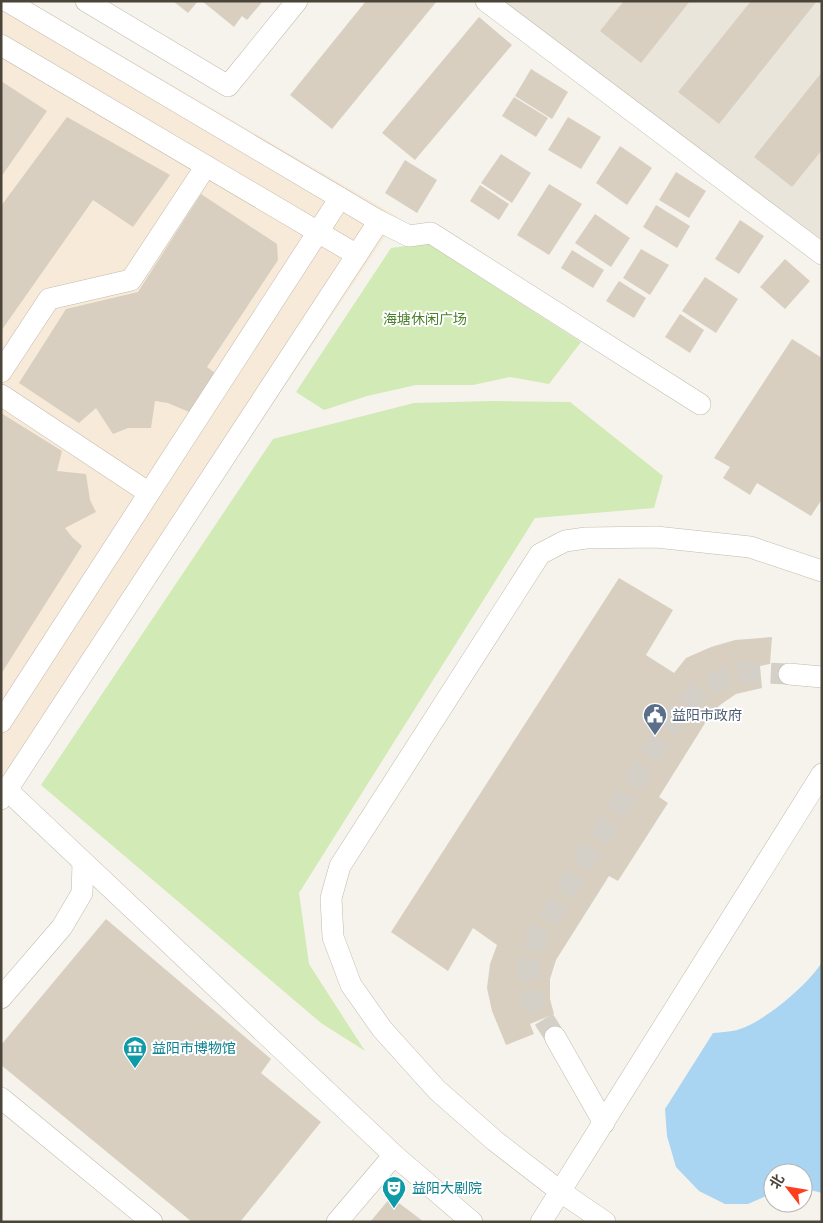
<svg xmlns="http://www.w3.org/2000/svg" width="823" height="1223" font-family="Montserrat,'Noto Sans SC',sans-serif">
<rect width="100%" height="100%" fill="#f6f3ec"/>
<polygon fill="#eae5da" points="499,1 822,1 822,243"/>
<polygon fill="#f7ead8" points="1,1 29,1 398,217 1,810"/>
<g fill="#d2eab5">
<polygon points="427,243 581,342 549,384 510,377 473,385 416,385 367,396 324,410 296,392 391,248"/>
<polygon points="492,401 570,402 663,476 654,508 535,518 299,893 309,964 365,1051 321,1023 41,785 273,439 414,403"/>
</g>
<path fill="#a9d4f2" d="M822,962V1193L803,1188V1173H773V1193L748,1204H725L699,1191L676,1167L667,1136L665,1109L713,1033C722,1032 732,1032 740,1029C765,1021 809,984 822,962Z"/>
<g fill="#d8cfc1">
<polygon points="173,1 198,1 188,13"/>
<polygon points="202,1 263,1 247,20 242,16 234,27"/>
<polygon points="366,1 437,1 332,129 290,95"/>
<polygon points="624,1 690,1 641,63 600,31"/>
<polygon points="751,1 817,1 719,124 678,92"/>
<polygon points="479,17 512,45 415,160 382,133"/>
<polygon points="531,69 568,92 552,119 515,96"/>
<polygon points="822,72 822,150 792,187 754,157"/>
<polygon points="1,81 47,111 1,177"/>
<polygon points="514,97 548,118 536,137 502,116"/>
<polygon points="67,117 170,175 133,227 93,200 1,331 1,206"/>
<polygon points="568,117 601,137 581,169 548,150"/>
<polygon points="620,146 652,168 627,205 596,183"/>
<polygon points="501,154 531,173 512,203 481,183"/>
<polygon points="405,160 437,180 417,213 385,193"/>
<polygon points="676,172 706,191 689,218 659,200"/>
<polygon points="549,184 582,204 549,255 517,235"/>
<polygon points="480,185 509,204 499,220 470,201"/>
<polygon points="201,194 277,244 278,260 207,367 215,373 189,412 168,403 155,401 151,428 128,428 113,434 96,408 79,423 19,383 66,309 138,292"/>
<polygon points="656,205 690,226 677,248 643,227"/>
<polygon points="595,214 630,238 611,267 575,243"/>
<polygon points="740,220 764,236 739,274 715,259"/>
<polygon points="641,249 669,265 650,295 623,278"/>
<polygon points="572,250 604,270 593,288 561,268"/>
<polygon points="785,259 810,281 785,309 760,287"/>
<polygon points="705,277 738,299 716,333 682,311"/>
<polygon points="619,281 646,298 634,318 606,301"/>
<polygon points="680,314 704,330 690,353 665,337"/>
<polygon points="792,339 822,358 822,499 811,516 757,483 750,495 723,478 730,467 714,458"/>
<polygon points="1,413 62,451 57,471 86,474 90,500 96,512 65,528 72,537 82,546 1,674"/>
<polygon points="619,578 673,610 646,655 674,673 686,658 711,647 735,640 772,637 770,664 760,666 762,688 736,694 720,705 707,720 659,797 668,803 618,881 609,876 556,960 550,979 550,999 554,1014 530,1024 534,1034 506,1045 492,1011 487,988 490,964 497,945 473,928 448,971 391,932"/>
<polygon points="106,919 271,1059 261,1073 321,1122 240,1222 192,1222 1,1065 1,1045"/>
<polygon points="391,1197 424,1222 370,1222"/>
</g>
<g fill="none" stroke-linecap="round" stroke-linejoin="round">
<polyline stroke="#d4d0c8" stroke-width="21" stroke-dasharray="21 11" stroke-linecap="butt" points="555,1037 531,999 528,965 538,936 675,716 703,687 740,672 789,674"/>
<g stroke="#c2bbae" stroke-width="22">
<g id="minor">
<polyline points="86,1 228,86 297,1"/>
<polyline points="486,1 822,254"/>
<polyline points="1,45 357,255"/>
<polyline points="379,221 409,236 431,233 700,404"/>
<polyline points="1,372 49,299 131,280 206,166"/>
<polyline points="1,395 149,493"/>
<polyline points="789,674 822,677"/>
<polyline points="1,722 340,198"/>
<polyline points="7,790 394,1155"/>
<polyline points="1,799 379,221 7,1"/>
<polyline points="1,998 62,927 82,893 83,863"/>
<polyline points="555,1037 604,1123"/>
<polyline points="1,1098 152,1222"/>
<polyline points="337,1222 394,1155 472,1222"/>
<polyline points="541,1222 822,774"/>
<polyline points="605,1222 561,1192 495,1141 437,1090 382,1029 351,985 333,937 331,898 340,866 540,554 565,541 586,538 656,537 750,547 822,571"/>
</g>
</g>
<use href="#minor" stroke="#fff" stroke-width="21"/>
</g>
<defs>
<g id="civic-pin" transform="scale(1.25)"><path d="M0 17L-7.5 6A9.5 9.5 0 1 1 7.5 6Z" fill="#5c6f8a" stroke="#fff"/><path d="M-.6-6.5H3V-4.5H.6V-3L4-1V1h2V6H-6V1h2V-1L-.6-3ZM-1.2 2.5V6h2.4V2.5Z" fill="#fff"/></g>
<g id="museum-pin" transform="scale(1.25)"><path d="M0 17L-7.5 6A9.5 9.5 0 1 1 7.5 6Z" fill="#0f9aa8" stroke="#fff"/><path d="M0-6L6-3V-2H-6V-3ZM-5-1h2V3h-2ZM-1-1h2V3h-2ZM3-1h2V3H3ZM-6 4H6V6H-6Z" fill="#fff"/></g>
<g id="theatre-pin" transform="scale(1.25)"><path d="M0 17L-7.5 6A9.5 9.5 0 1 1 7.5 6Z" fill="#0f9aa8" stroke="#fff"/><path d="M-5-5.5Q0-4 5-5.5V0Q5 5 0 6Q-5 5-5 0ZM-3.3-2.5H-1v1.5H-3.3ZM1-2.5H3.3v1.5H1ZM-2.8 1Q0 5.5 2.8 1Z" fill="#fff"/></g>
</defs>
<g fill-rule="evenodd">
<use href="#civic-pin" x="655" y="715"/>
<use href="#museum-pin" x="135" y="1048"/>
<use href="#theatre-pin" x="394" y="1188"/>
</g>
<g text-anchor="middle" stroke-width="4" stroke-linejoin="round" paint-order="stroke">
<g font-size="14" fill="#4a7f2a" stroke="#fff">
<text x="425" y="324">海塘休闲广场</text>
</g>
<g font-size="14" fill="#4e5e75" stroke="#fff" text-anchor="start">
<text x="672" y="720">益阳市政府</text>
</g>
<g font-size="14" fill="#0d838f" stroke="#fff" text-anchor="start">
<text x="152" y="1053">益阳市博物馆</text>
<text x="412" y="1193">益阳大剧院</text>
</g>
</g>
<rect width="823" height="1223" fill="none" stroke="#4b4439" stroke-width="5"/>
<g transform="translate(788 1188) rotate(301)"><circle r="24" fill="#ffffff" stroke="#b7b4b0"/>
<path d="M0-4L9 19L0 12L-9 19Z" fill="#fc3f1d"/>
<text y="-8" font-size="14" font-weight="bold" text-anchor="middle" fill="#4b4439">北</text>
</g>
</svg>
